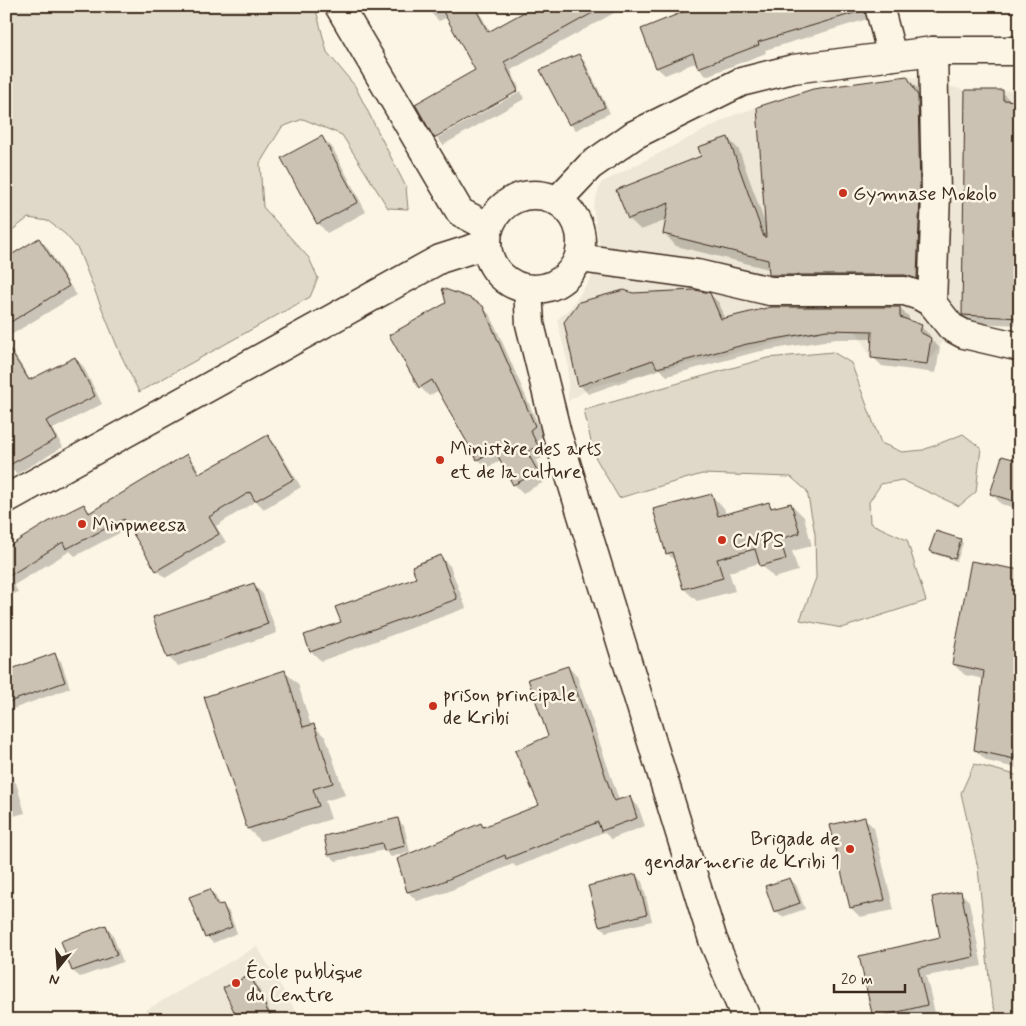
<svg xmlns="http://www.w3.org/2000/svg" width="1026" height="1026" font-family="Mynerve,sans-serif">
<rect width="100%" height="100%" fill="#fcf5e5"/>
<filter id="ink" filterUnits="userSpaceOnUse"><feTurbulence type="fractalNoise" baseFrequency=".02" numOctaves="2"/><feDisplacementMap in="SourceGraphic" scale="10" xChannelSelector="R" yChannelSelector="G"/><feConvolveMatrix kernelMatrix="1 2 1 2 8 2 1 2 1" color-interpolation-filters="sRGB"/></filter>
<g filter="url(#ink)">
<g fill="#eee6d6">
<polygon points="907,76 965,90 1020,91 1020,318 962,316 927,364 871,358 856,331 824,331 594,386 568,401 568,364 557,320 571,307 593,275 600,249 593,207 601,183 734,115 813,89"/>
<polygon points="257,946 301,1020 129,1020"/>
</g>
<g fill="#e0d8c8" stroke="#8e8173">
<polygon points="6,6 315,6 327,52 355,86 406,187 408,209 388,208 342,135 303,119 282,127 260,163 263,207 309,258 318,278 310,297 139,392 119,351 78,249 65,234 48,221 28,218 6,235"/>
<polygon points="833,352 851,363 881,443 902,452 923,450 963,434 981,448 976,492 959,506 902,480 881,484 869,502 870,523 907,540 926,601 842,628 800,620 816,578 815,534 807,491 791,477 702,474 619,498 594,455 584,410 767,358"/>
<polygon points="974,764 1020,776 1020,1020 998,1020 991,998 978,868 961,793"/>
</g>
<g fill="#0003">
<polygon points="428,6 476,6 490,32 538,6 622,6 623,8 511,70 519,88 436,136 436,137 416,105 477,71 448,17 439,21 432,14"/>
<polygon points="681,6 873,6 871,18 765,50 766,53 706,76 699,68 697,62 665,75 657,68 642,30 683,14"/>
<polygon points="578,56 585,62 610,113 576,130 570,124"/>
<polygon points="907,78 918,89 929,108 928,289 781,286 770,274 769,269 676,246 665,234 667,220 641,230 629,219 618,190 703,157 728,138 739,150 765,223"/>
<polygon points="521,91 524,99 443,145 437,138"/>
<polygon points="1002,92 1011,102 1020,102 1020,325 972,323 963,315"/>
<polygon points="322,138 332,147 366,212 327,233 318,223"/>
<polygon points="39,239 47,247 76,295 6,338 6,259"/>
<polygon points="633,294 710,294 719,303 725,320 900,308 909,317 909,322 921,327 930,335 929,338 940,348 936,373 882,366 873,357 873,339 836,339 756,352 667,376 660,369 588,394 580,385"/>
<polygon points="482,307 491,316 543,436 538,440 546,456 536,461 546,481 523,493 514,484 501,460 487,468 478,459 439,390 429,396 420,387"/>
<polygon points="6,341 31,381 75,358 83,366 102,404 53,429 63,447 17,474 6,462"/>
<polygon points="267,436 275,444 301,487 264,509 256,501 216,526 226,542 165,578 157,570 131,527 75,556 70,551 14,585 18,592 6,598 6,550 84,506 91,513 187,456 195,464 201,474"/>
<polygon points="1020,462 1020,509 1001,504 992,494"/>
<polygon points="711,495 724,508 726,515 768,503 774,509 791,504 804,517 812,546 792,551 798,571 774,578 760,563 729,572 735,591 697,601 684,589 677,563 667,553"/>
<polygon points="960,540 963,543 957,561 934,554 931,551"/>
<polygon points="441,557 450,566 466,608 321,661 311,651 342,623 418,579"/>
<polygon points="1020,572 1020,769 987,761 975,750 984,679 965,675 953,664"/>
<polygon points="254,585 263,594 277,633 178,666 168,657"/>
<polygon points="6,614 10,620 6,622"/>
<polygon points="54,655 61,661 70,688 10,710 6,706 6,672"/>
<polygon points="568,667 577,676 619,800 629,797 638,806 645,826 611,839 604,832 516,867 513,864 447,892 417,901 408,892 398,860 481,825 484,828 541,806 549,737"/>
<polygon points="285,672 298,684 311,726 313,725 326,738 345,795 325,801 331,819 261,841 248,829"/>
<polygon points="9,776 16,783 25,813 6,818 6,777"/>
<polygon points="864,818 874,828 894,910 860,917 851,908"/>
<polygon points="398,820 404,826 410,852 391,857 384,850 336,861 329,855"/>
<polygon points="636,875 642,881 652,921 606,932 600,926"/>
<polygon points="790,879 796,885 805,909 782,917 775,911"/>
<polygon points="210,890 216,897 220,906 222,905 229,912 237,933 213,943 207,937"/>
<polygon points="961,893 969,901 982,966 926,976 935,1013 907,1020 877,1020 874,1017 941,938"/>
<polygon points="106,926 112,933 123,962 80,977 73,971 63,942"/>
<polygon points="250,977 256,983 274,1020 239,1020"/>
</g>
<g fill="#ccc2b3" stroke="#3b2a1e">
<polygon points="440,6 474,6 488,32 535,6 605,6 504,62 518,91 434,138 415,104 475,70"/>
<polygon points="698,6 860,6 861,11 758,42 759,45 698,68 693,53 656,68 641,29"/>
<polygon points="579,54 605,107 569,125 540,70"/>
<polygon points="907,76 918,96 920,194 917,279 905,275 769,275 768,260 663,234 669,203 628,219 616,190 701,156 698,147 728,137 764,237 766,237 757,107 813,89"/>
<polygon points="965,90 1003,90 1003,100 1020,101 1020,318 962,315"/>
<polygon points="322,136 358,202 317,224 281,158"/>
<polygon points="39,238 69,286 6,325 6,258"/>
<polygon points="442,288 470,298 483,306 535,426 530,430 538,446 527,452 538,472 513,485 495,450 477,460 432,380 419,388 389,335 446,303"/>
<polygon points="624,290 633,293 695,290 710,293 721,319 771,307 900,307 900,317 922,325 920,332 931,338 927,364 871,358 872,331 827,330 747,344 657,368 653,360 578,386 564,322 579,302"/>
<polygon points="6,344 29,380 75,357 95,396 46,421 56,439 6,467"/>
<polygon points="268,435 294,479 255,501 250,492 209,517 219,534 156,571 124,519 66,549 63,542 6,578 6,548 48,522 84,504 89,513 187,454 199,474"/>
<polygon points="1002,456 1020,461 1020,503 990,494"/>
<polygon points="712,494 718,516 769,502 771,508 791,503 800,533 780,539 786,559 760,566 755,549 717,559 723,578 683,589 672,552 666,554 653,509"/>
<polygon points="936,531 961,539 955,559 929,551"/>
<polygon points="441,555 457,599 310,652 304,635 341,622 335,607 416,578 412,566"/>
<polygon points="971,561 1020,570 1020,722 1014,759 974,750 984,671 952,664"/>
<polygon points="254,583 268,624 167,658 153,617"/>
<polygon points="55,653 65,682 6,703 6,671"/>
<polygon points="568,666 614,801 630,796 637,818 601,831 598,822 506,859 505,855 437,884 407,892 397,859 481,823 483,827 539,805 515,751 548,736 528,679"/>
<polygon points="285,670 303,727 314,724 333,783 313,789 319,806 247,829 204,697"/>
<polygon points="865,817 885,900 850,908 830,825"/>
<polygon points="398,818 405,846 384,851 382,843 328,855 324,836"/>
<polygon points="636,874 647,914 599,926 588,886"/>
<polygon points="790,878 800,903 774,912 765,886"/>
<polygon points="210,889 217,905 223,904 232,927 205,938 189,897"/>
<polygon points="961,891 974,957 918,968 927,1005 873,1018 859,956 940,937 932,897"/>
<polygon points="106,925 117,955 72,971 61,941"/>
<polygon points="250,975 272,1020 238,1020 223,988"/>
</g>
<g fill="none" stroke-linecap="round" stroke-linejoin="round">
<g stroke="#3b2a1e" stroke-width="31">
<g id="minor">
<polyline points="339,6 460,212 489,227"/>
<polyline points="879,6 892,56"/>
<circle cx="534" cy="242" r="47"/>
<polyline points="579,258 697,274 770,291 905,291 920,296 932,303 951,327 964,334 1020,347"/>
<polyline points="528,289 530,324 557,434 713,940 747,1020"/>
<polyline points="932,303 936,194 933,51"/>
</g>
</g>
<g stroke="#3b2a1e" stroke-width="31">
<g id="major">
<polyline points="557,201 590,166 634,135 741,82 793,69 933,51 1020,51"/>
<polyline points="6,499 440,259 487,244"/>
</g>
</g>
<use href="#minor" stroke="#fcf5e5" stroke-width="28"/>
<use href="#major" stroke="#fcf5e5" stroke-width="28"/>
</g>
</g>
<g fill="#c8321e" stroke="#fcf5e5" stroke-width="2">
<circle cx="843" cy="193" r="5"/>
<circle cx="440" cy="460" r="5"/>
<circle cx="82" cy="524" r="5"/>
<circle cx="722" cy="540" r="5"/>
<circle cx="433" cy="706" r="5"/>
<circle cx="850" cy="849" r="5"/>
<circle cx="236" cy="983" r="5"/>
</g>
<g text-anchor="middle" stroke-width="5" stroke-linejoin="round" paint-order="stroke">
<g font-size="20" fill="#3b2a1e" stroke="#fcf5e5" text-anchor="start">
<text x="853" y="200">Gymnase Mokolo</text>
<text x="450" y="455">Ministère des arts<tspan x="450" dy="23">et de la culture</tspan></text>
<text x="92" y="531">Minpmeesa</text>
<text x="732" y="547">CNPS</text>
<text x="443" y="701">prison principale<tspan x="443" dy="23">de Kribi</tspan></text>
<text x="840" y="845" text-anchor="end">Brigade de<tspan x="840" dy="23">gendarmerie de Kribi 1</tspan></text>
<text x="246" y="978">École publique<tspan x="246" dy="23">du Centre</tspan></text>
</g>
</g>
<rect width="1026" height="1026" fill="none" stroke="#fcf5e5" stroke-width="25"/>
<rect x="12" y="12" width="1001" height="1001" fill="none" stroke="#3b2a1e" stroke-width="2" filter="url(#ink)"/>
<g transform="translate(58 968) rotate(197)" stroke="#fcf5e5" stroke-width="4" paint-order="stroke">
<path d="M0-4L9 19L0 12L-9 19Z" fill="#3b2a1e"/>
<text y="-8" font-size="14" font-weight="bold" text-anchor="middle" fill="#3b2a1e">N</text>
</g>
<path d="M834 984v8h71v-8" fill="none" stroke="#3b2a1e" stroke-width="2.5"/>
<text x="841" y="984" font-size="15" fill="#3b2a1e" stroke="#fcf5e5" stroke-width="4" paint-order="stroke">20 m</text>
</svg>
